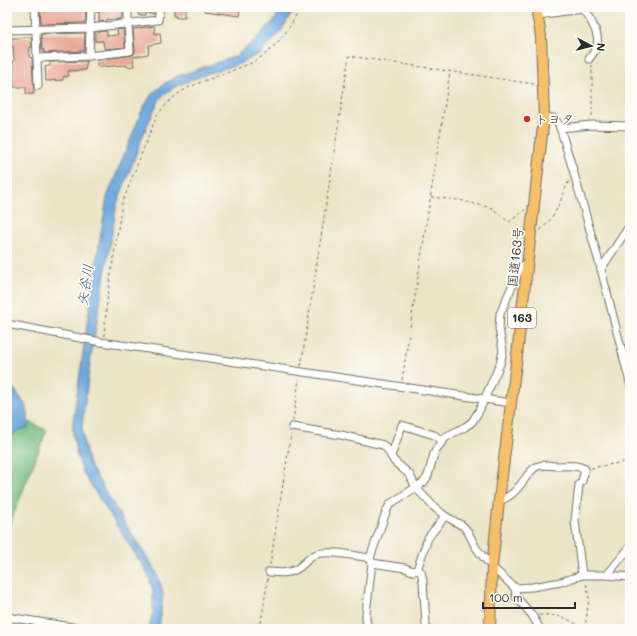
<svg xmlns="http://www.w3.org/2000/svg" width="637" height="636" font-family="Mali,'Klee One',sans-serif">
<rect width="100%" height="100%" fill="#fdfcf7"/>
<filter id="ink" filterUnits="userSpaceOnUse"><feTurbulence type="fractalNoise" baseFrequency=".025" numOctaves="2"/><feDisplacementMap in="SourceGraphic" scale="8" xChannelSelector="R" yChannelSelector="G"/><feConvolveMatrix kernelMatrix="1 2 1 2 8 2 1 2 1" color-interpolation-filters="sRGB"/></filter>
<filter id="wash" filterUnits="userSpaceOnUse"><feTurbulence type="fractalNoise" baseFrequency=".012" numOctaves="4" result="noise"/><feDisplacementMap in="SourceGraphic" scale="16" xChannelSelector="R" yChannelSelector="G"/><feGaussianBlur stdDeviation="0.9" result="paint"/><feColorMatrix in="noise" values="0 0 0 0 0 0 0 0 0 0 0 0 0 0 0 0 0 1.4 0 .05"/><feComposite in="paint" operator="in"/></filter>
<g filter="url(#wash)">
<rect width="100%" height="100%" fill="#ece4c6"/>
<path fill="#78be83" stroke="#527457" d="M29,422L47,430L7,531V442C12,435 18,428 27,428Z"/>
<g fill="#6ea9df" stroke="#4c6a85">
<polygon points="281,7 295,7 282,30 261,53 239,64 206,74 174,87 160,98 146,128 117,204 91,356 82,426 84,444 89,464 119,514 156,571 160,582 163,595 159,629 149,629 153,611 153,591 148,574 83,473 77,456 73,437 73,421 95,269 107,197 143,108 152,94 165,83 178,76 236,56 255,40 276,18"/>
<path d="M7,381C19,396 33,408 27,428C18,428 12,435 7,442Z"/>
</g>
<g id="blocks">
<g fill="#e8a897">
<polygon points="40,7 81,7 81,10 86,10 85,23 41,24"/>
<polygon points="97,7 123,7 123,18 116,20 107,19 107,21 99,22 99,12 96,12"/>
<polygon points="138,7 155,7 154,14 145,12 145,15 138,15"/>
<polygon points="205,7 240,7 239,16 205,11"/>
<polygon points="174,8 185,8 185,17 176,17 177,15 174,15"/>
<polygon points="154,26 155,34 160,33 161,43 149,45 148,54 133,57 134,66 127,67 126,65 100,67 100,66 97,66 97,60 133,55 135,51 133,29"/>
<polygon points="123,29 125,47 106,49 104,48 103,41 95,41 95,32 107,31 107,36 118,35 117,30"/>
<polygon points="85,33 84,51 44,53 44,50 42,50 41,34"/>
<polygon points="21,37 31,37 32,47 30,47 29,57 32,58 34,94 26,94 26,87 14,87 13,70 12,70 12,63 14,62 14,58 13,46 10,46 9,38 21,38"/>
<polygon points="87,61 85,70 68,71 69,76 63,77 63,80 46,81 45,67 50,66 50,62"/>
</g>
</g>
</g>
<g filter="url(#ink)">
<use href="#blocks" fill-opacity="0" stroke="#6f6c61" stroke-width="1"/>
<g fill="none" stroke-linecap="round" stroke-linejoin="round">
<g stroke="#6f6c61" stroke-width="9">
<g id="minor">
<polyline points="35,7 38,86"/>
<path d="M538,15L581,9L584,11C591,19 600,35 597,46C595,51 592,55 589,59"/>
<polyline points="7,30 90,28 158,20 160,7"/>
<polyline points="89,56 91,7"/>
<polyline points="37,58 89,56 130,51 128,24 128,7"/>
<polyline points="7,68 8,96"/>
<polyline points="544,117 553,118 559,124 573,170 601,269 630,383"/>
<polyline points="560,128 592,125 630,126"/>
<polyline points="601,269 630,225"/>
<polyline points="7,324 101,342 511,403"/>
<polyline points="292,427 341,435 383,445 387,449 394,461 410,475 416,488 433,506 445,516 463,526 468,532 475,546 480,553 492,567 515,588 532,587 561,582 582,575 607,575 630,577"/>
<polyline points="391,456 402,425 434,435 443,441"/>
<path d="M499,500C519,497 526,470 538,466C545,464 551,466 557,466C567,466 576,464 585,469L582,481L579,485L575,521L582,575"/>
<polyline points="372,563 405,568 413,571 417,570"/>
<path d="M269,572C279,573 288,574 297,569C304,564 309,557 317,554C331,550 356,556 370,558"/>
<polyline points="607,575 630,547"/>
<polyline points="515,588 516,597 532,615 540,629"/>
<polyline points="7,617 85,629"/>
<polyline points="369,629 366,620 366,613 372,563 370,558 386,512 390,504 424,482 428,476 434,454 437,448 447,436 465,427 472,422 479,411 500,364 503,351 499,328 500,314 519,270 522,266 528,265"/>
<path d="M426,629C426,618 425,608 424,597C423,589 424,580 421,572L417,570L428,538L445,516"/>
</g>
</g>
<g stroke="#6f6c61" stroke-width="12">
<polyline id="highway" points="490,629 492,567 499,500 517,355 544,117 541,36 536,7"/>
</g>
<g stroke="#6f6c61" stroke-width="1" stroke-dasharray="3 3" stroke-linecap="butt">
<polyline points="592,65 592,117"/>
<polyline points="431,197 459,200 492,208 509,222 525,210"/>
<path d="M540,230C555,219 562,197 569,180"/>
<path d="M104,336L107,301L122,203L157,115C164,107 172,97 181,92C195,83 213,78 229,72C238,68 248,65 257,60C278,46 289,29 301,7"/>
<polyline points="301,366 349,56 534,84"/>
<polyline points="402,380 450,71"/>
<polyline points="293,421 299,379"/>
<polyline points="591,468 630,461"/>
<polyline points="270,565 291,434"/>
<path d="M539,615C561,614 566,619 585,628L589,598L586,582"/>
<polyline points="260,629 268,578"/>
</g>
<use href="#minor" stroke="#fff" stroke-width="7"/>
<use href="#highway" stroke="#f6c06b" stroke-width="10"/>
</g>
</g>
<circle fill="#c8321e" stroke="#fdfcf7" stroke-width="1.5" cx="527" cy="119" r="4"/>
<g text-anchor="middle" stroke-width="3.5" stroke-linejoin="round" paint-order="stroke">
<rect fill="#fdfcf7" stroke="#6a6a68" stroke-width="1" x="508" y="308" width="28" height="20" rx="3"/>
<g font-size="12" font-weight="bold" fill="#2b2b2b">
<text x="522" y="322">163</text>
</g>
<g font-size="13" fill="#2b2b2b" stroke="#fdfcf7" text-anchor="start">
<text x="535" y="124">トヨタ</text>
</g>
<g font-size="13" fill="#2b2b2b" stroke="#fdfcf7">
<text transform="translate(515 257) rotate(-84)" y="5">国道163号</text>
</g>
<g font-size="14" font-style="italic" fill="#465d73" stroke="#fdfcf7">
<text transform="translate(85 285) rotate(-81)" y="5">矢谷川</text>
</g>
</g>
<rect width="637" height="636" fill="none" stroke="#fdfcf7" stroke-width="24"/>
<g transform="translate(591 46) rotate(97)" stroke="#fdfcf7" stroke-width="3" paint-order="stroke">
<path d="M0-3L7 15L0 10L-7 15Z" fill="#2b2b2b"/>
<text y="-6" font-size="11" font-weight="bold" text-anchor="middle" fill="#2b2b2b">N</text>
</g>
<path d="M483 602v6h92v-6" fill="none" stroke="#2b2b2b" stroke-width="2"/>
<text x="489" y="602" font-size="12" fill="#2b2b2b" stroke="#fdfcf7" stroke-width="3" paint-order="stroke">100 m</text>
</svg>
